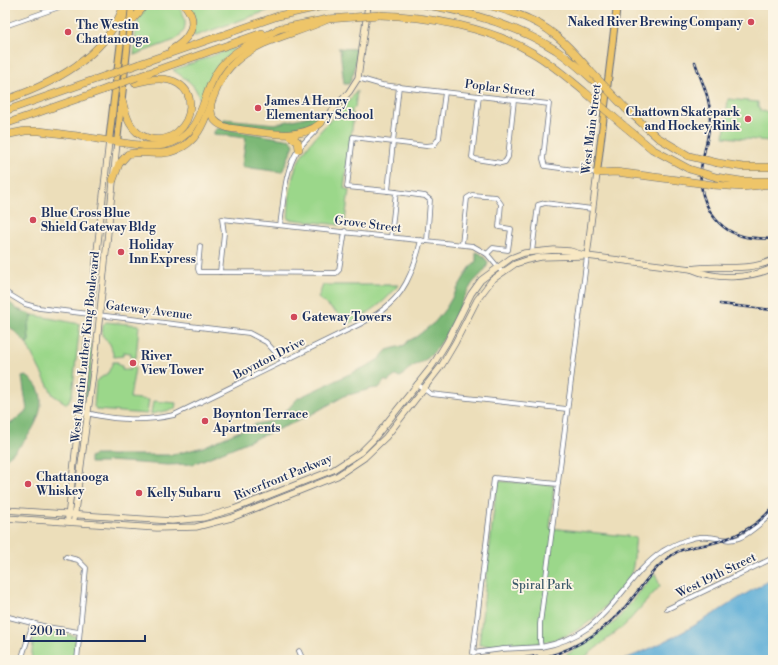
<svg xmlns="http://www.w3.org/2000/svg" width="778" height="665" font-family="'Libre Bodoni',serif">
<rect width="100%" height="100%" fill="#fcf5e5"/>
<filter id="ink" filterUnits="userSpaceOnUse"><feTurbulence type="fractalNoise" baseFrequency=".025" numOctaves="2"/><feDisplacementMap in="SourceGraphic" scale="8" xChannelSelector="R" yChannelSelector="G"/><feConvolveMatrix kernelMatrix="1 2 1 2 8 2 1 2 1" color-interpolation-filters="sRGB"/></filter>
<filter id="wash" filterUnits="userSpaceOnUse"><feTurbulence type="fractalNoise" baseFrequency=".012" numOctaves="4" result="noise"/><feDisplacementMap in="SourceGraphic" scale="16" xChannelSelector="R" yChannelSelector="G"/><feGaussianBlur stdDeviation="0.9" result="paint"/><feColorMatrix in="noise" values="0 0 0 0 0 0 0 0 0 0 0 0 0 0 0 0 0 1.4 0 .05"/><feComposite in="paint" operator="in"/></filter>
<g filter="url(#wash)">
<rect width="100%" height="100%" fill="#ecdeba"/>
<g fill="#9bd78a" stroke="#5b8374">
<path d="M149,5L178,6C188,18 188,31 175,40L134,55C136,38 133,17 149,5Z"/>
<polygon points="190,5 238,5 270,10 195,36 193,35 195,21"/>
<path d="M234,48L235,50L226,57L201,105C197,84 189,82 173,70Z"/>
<path d="M357,91L355,108L352,109V114H354L344,188L349,190L345,222L339,225L288,219C289,204 290,187 294,173C301,145 338,115 357,91Z"/>
<polygon points="728,99 758,102 758,107 760,108 760,111 771,112 770,127 773,127 772,136 769,136 769,141 724,137"/>
<path d="M323,285H398C385,303 369,313 348,324L345,319L318,298Z"/>
<polygon points="33,315 80,324 72,395 67,404 53,395 26,343 29,341 28,325"/>
<polygon points="106,322 139,325 136,358 131,357 131,353 123,352 123,356 114,357 110,344 102,335 103,325"/>
<polygon points="90,340 92,357 87,402 85,402 86,371"/>
<polygon points="113,362 118,362 118,365 122,366 122,370 130,370 131,367 135,368 130,398 149,400 147,414 97,410 94,407 96,381 108,373"/>
<polygon points="153,401 176,403 175,409 151,414"/>
<path d="M497,481L554,485L550,528L636,537C634,549 635,565 630,576C627,585 617,593 611,600C572,647 535,646 479,645Z"/>
<polygon points="655,573 660,586 625,625 586,656 583,660 559,660 616,621"/>
<polygon points="35,627 76,636 74,660 31,660"/>
</g>
<g fill="#7cb876" stroke="#4c746a">
<polygon points="338,48 356,49 357,51 354,72 349,84 344,84 340,50"/>
<path d="M319,114L324,115C316,120 308,127 300,129C280,135 240,130 221,122L224,119L275,124Z"/>
<polygon points="217,128 291,140 294,145 282,172 243,167 242,165 246,138 214,134 214,132"/>
<path d="M476,252L481,254L488,262C487,271 477,277 472,284C457,306 451,334 432,354C422,365 410,364 401,377L395,376L387,382L385,380L379,388C368,388 357,394 346,395L303,419L193,464L168,465L108,461L106,463H90V457L94,455H172L203,447L256,424L273,421L278,415L288,409L298,398L369,365L379,359L387,350L405,345L408,341L416,337L435,322L446,308L469,269L476,261Z"/>
<polygon points="5,299 17,309 33,315 28,325 29,341 26,343 5,322"/>
<path d="M26,376C60,396 29,443 5,459V425L13,422L27,410L22,377Z"/>
</g>
<path fill="#5cadd7" stroke="#3c6e9a" d="M773,579V660H622C649,650 677,636 702,621C726,607 748,591 773,579Z"/>
</g>
<g filter="url(#ink)">
<g fill="none" stroke-linecap="round" stroke-linejoin="round">
<g stroke="#646c7e" stroke-width="5.5">
<g id="minor">
<polyline points="5,26 65,5"/>
<polyline points="358,78 382,85 549,104 543,159 545,166 597,173"/>
<polyline points="399,86 393,142 426,146 434,145 439,138 445,92"/>
<polyline points="479,96 472,157 475,159 501,163 505,162 508,157 514,100"/>
<polygon points="353,137 393,142 388,191 347,187"/>
<polyline points="388,191 396,192 391,237"/>
<polyline points="396,192 425,196 430,200 427,241"/>
<path d="M280,225C284,200 284,171 298,150C303,142 311,136 317,129"/>
<polyline points="345,231 339,270 336,273 220,272 224,233 222,219 473,246 487,254 502,272"/>
<polyline points="462,244 467,198 472,195 496,197 501,204 499,227 511,229 508,250 493,248 487,254"/>
<polyline points="200,246 198,269 199,272 220,272"/>
<polyline points="532,252 538,205 545,203 592,209"/>
<polyline points="5,292 25,304 39,308 249,333 266,342 284,362"/>
<polyline points="417,384 431,394 567,409"/>
<path d="M80,411C109,420 144,422 174,415L360,324C399,304 411,283 421,240"/>
<polyline points="558,484 494,478 473,653 503,649 541,647 540,641 540,624 587,256"/>
<polyline points="66,557 78,560 86,568 77,660"/>
<polyline points="667,609 773,558"/>
<polyline points="5,616 47,627 79,632"/>
<path d="M541,647C558,644 575,637 589,627C617,606 633,571 663,551C677,543 693,535 709,537C720,538 729,542 739,538C752,533 762,521 773,513"/>
<polyline points="299,651 303,660"/>
<polyline points="5,658 10,660"/>
<polyline points="21,660 33,623"/>
</g>
</g>
<g stroke="#646c7e" stroke-width="7">
<g id="secondary">
<polyline points="321,123 349,92 358,78 368,5"/>
<polyline points="587,256 597,173"/>
<path d="M691,269C716,280 748,279 773,268"/>
<path d="M5,510L172,521L203,518L234,509L333,470L361,452L373,440L432,366L447,342L471,294L481,280L511,258L524,253L554,250L570,251L587,256L691,269C719,264 746,273 773,260"/>
<polyline points="5,518 157,528 196,527 231,518 337,476 364,458 386,437 442,365 455,343 477,300 492,280 515,264 527,260 541,257 583,256"/>
<polyline points="68,518 109,141"/>
<polyline points="74,519 97,342 117,142"/>
</g>
</g>
<g stroke="#646c7e" stroke-width="8">
<g id="primary">
<polyline points="109,141 125,7"/>
<polyline points="117,142 132,5"/>
<polyline points="597,173 617,5"/>
</g>
</g>
<g stroke="#646c7e" stroke-width="8">
<g id="motorway">
<path d="M426,5C471,12 517,26 556,50C569,59 582,70 594,81"/>
<path d="M487,5C502,9 517,13 531,20C556,31 575,53 593,74"/>
<path d="M379,15C427,16 491,28 533,53C552,64 569,79 586,93"/>
<polyline points="130,23 145,5"/>
<polyline points="278,29 328,19 355,17"/>
<path d="M171,50C189,40 200,24 185,5"/>
<polyline points="139,64 278,16 328,5"/>
<polyline points="137,77 262,33"/>
<path d="M5,100C53,84 107,56 124,5"/>
<path d="M122,100C126,116 130,133 148,138C196,152 216,59 135,83"/>
<path d="M211,106C210,119 217,125 229,128C258,131 298,143 321,123"/>
<polyline points="626,109 657,137 689,156"/>
<polyline points="5,111 105,76"/>
<polyline points="5,124 103,90"/>
<polyline points="623,125 652,149 689,169"/>
<path d="M5,135L25,131H40C63,134 87,137 110,141C127,143 147,148 164,145C207,136 199,92 222,65C238,47 260,39 281,28"/>
<polyline points="289,135 298,142 299,149"/>
<polyline points="718,163 743,167 773,167"/>
<polyline points="597,173 616,172 685,181"/>
<polyline points="716,177 741,181 767,181"/>
<path d="M113,180L119,164L128,154C143,150 160,157 176,150C213,136 205,89 235,62C261,38 297,34 328,19"/>
<polyline points="713,185 742,187 773,184"/>
</g>
</g>
<use href="#minor" stroke="#fff" stroke-width="4"/>
<use href="#secondary" stroke="#f8e8c3" stroke-width="5.5"/>
<use href="#primary" stroke="#eec569" stroke-width="6"/>
<use href="#motorway" stroke="#eec569" stroke-width="7"/>
<g stroke="#1b2f5e" stroke-width="2.5">
<g id="rail">
<path d="M695,62C701,81 711,98 710,118C710,135 703,152 701,169C698,198 713,228 742,236C752,239 763,238 773,239"/>
<polyline points="720,304 773,310"/>
<polyline points="512,660 537,656"/>
<path d="M532,660C567,654 599,636 623,609C641,590 652,566 677,552C686,547 698,546 709,544C734,538 756,528 773,507"/>
</g>
</g>
<use href="#rail" stroke="#fcf5e5" stroke-width="1" stroke-dasharray="3" stroke-linecap="butt"/>
<g stroke="#646c7e" stroke-width="8" stroke-linecap="butt">
<g id="motorway-bridge">
<polyline points="355,17 379,15"/>
<polyline points="593,74 626,109"/>
<polyline points="105,76 139,64"/>
<polyline points="103,90 137,77"/>
<polyline points="586,93 623,125"/>
<polyline points="689,156 718,163"/>
<polyline points="689,169 716,177"/>
<polyline points="685,181 713,185"/>
</g>
</g>
<use href="#motorway-bridge" stroke="#eec569" stroke-width="7"/>
</g>
</g>
<g fill="#d1495b" stroke="#fcf5e5" stroke-width="1.5">
<circle cx="751" cy="22" r="4"/>
<circle cx="68" cy="32" r="4"/>
<circle cx="258" cy="108" r="4"/>
<circle cx="748" cy="119" r="4"/>
<circle cx="33" cy="220" r="4"/>
<circle cx="121" cy="252" r="4"/>
<circle cx="294" cy="317" r="4"/>
<circle cx="133" cy="363" r="4"/>
<circle cx="205" cy="421" r="4"/>
<circle cx="28" cy="484" r="4"/>
<circle cx="139" cy="493" r="4"/>
</g>
<g text-anchor="middle" stroke-width="3.5" stroke-linejoin="round" paint-order="stroke">
<g font-size="12" font-weight="bold" fill="#1b2f5e" stroke="#fcf5e5" text-anchor="start">
<text x="743" y="26" text-anchor="end">Naked River Brewing Company</text>
<text x="76" y="29">The Westin<tspan x="76" dy="14">Chattanooga</tspan></text>
<text x="266" y="105">James A Henry<tspan x="266" dy="14">Elementary School</tspan></text>
<text x="740" y="116" text-anchor="end">Chattown Skatepark<tspan x="740" dy="14">and Hockey Rink</tspan></text>
<text x="41" y="217">Blue Cross Blue<tspan x="41" dy="14">Shield Gateway Bldg</tspan></text>
<text x="129" y="249">Holiday<tspan x="129" dy="14">Inn Express</tspan></text>
<text x="302" y="321">Gateway Towers</text>
<text x="141" y="360">River<tspan x="141" dy="14">View Tower</tspan></text>
<text x="213" y="418">Boynton Terrace<tspan x="213" dy="14">Apartments</tspan></text>
<text x="36" y="481">Chattanooga<tspan x="36" dy="14">Whiskey</tspan></text>
<text x="147" y="497">Kelly Subaru</text>
</g>
<g font-size="12" fill="#1b2f5e" stroke="#fcf5e5">
<text transform="translate(500 88) rotate(7)" y="4">Poplar Street</text>
<text transform="translate(591 129) rotate(-83)" y="4">West Main Street</text>
<text transform="translate(368 224) rotate(7)" y="4">Grove Street</text>
<text transform="translate(149 310) rotate(7)" y="4">Gateway Avenue</text>
<text transform="translate(85 347) rotate(-84)" y="4">West Martin Luther King Boulevard</text>
<text transform="translate(269 358) rotate(-27)" y="4">Boynton Drive</text>
<text transform="translate(283 477) rotate(-22)" y="4">Riverfront Parkway</text>
<text transform="translate(716 575) rotate(-26)" y="4">West 19th Street</text>
</g>
<g font-size="12" fill="#3b5969" stroke="#fcf5e5">
<text x="542" y="589">Spiral Park</text>
</g>
</g>
<rect width="778" height="665" fill="none" stroke="#fcf5e5" stroke-width="20"/>
<path d="M24 635v6h121v-6" fill="none" stroke="#1b2f5e" stroke-width="2"/>
<text x="30" y="635" font-size="12" fill="#1b2f5e" stroke="#fcf5e5" stroke-width="3" paint-order="stroke">200 m</text>
</svg>
